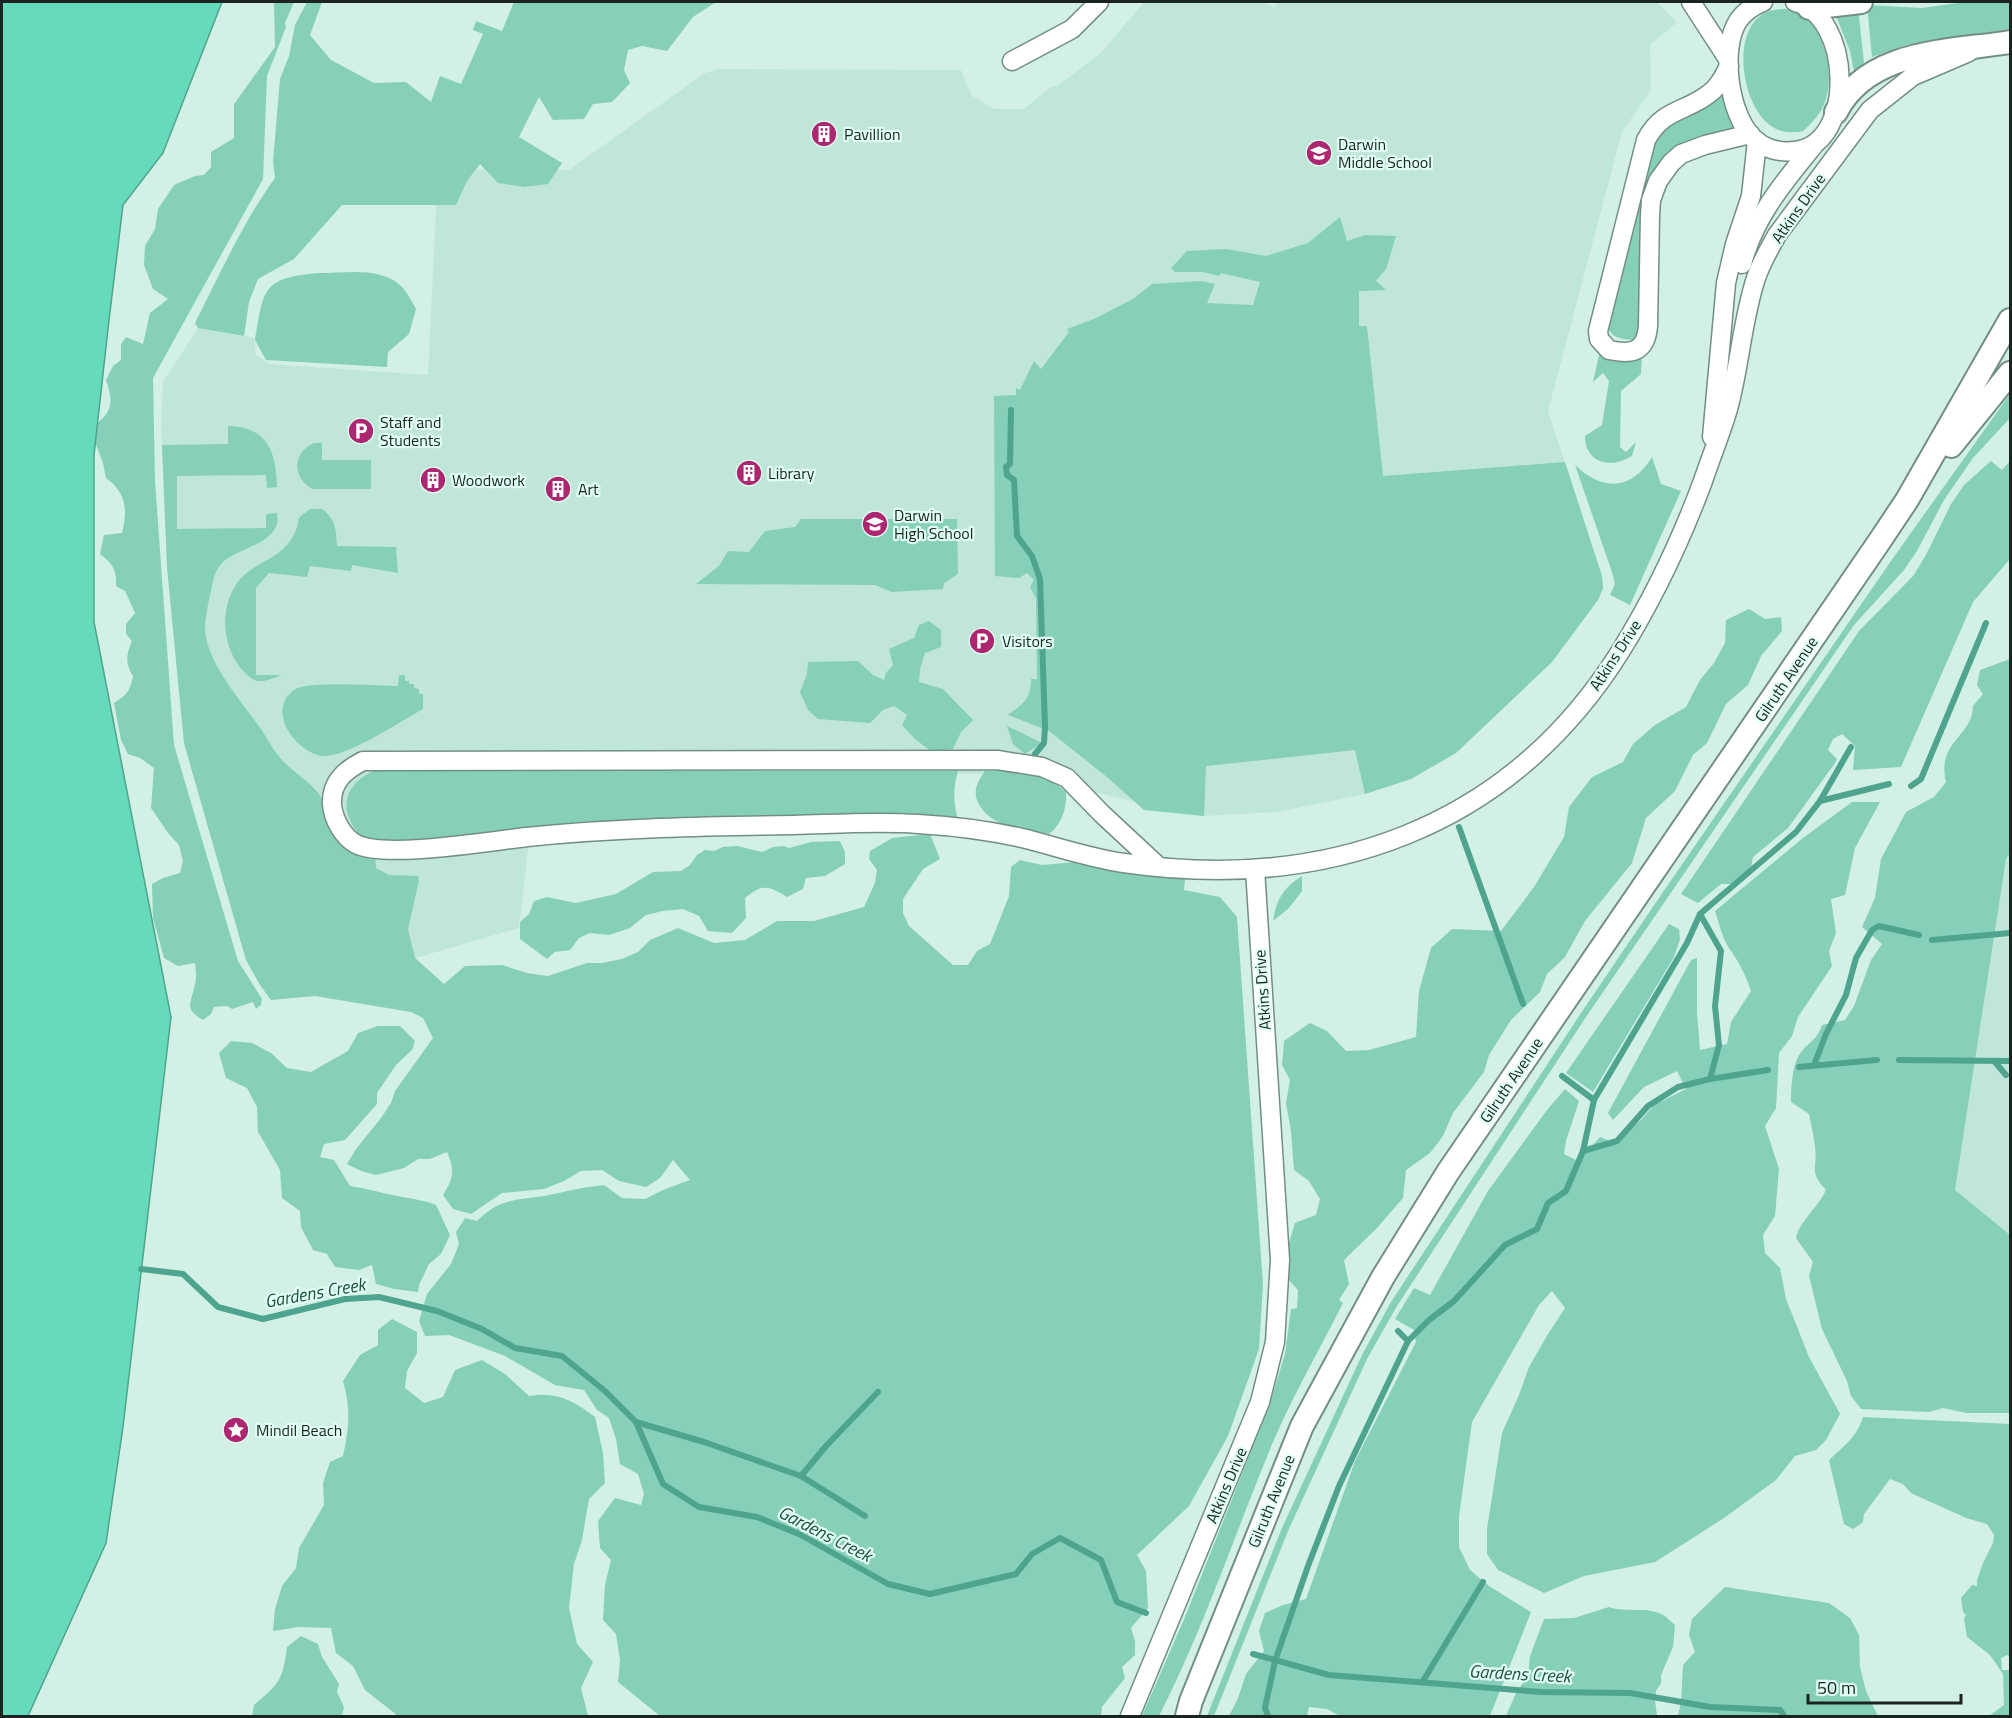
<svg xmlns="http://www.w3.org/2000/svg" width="2012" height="1718" font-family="'Titillium Web',sans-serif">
<rect width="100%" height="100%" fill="#d2f0e6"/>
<g fill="#c0e6d9">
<polygon points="1144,2 1261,2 1274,7 1277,2 1657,2 1677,22 1650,45 1651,90 1622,132 1548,411 1602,576 1603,588 1598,600 1552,662 1456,753 1411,779 1365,794 1277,812 1204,816 1140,803 1022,774 530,772 528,849 519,928 271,1000 260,985 246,960 184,743 167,567 161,425 163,382 198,328 254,338 256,355 270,364 428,375 437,189 460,169 569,170 705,73 719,69 961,70 971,95 994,109 1024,109 1052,86 1057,86 1102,52"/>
<polygon points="2010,853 2010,1235 1955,1191 2006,859"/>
</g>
<g fill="#86cfb9">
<path d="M274,2H294L285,23L286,27L267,76L263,179L153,378L155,481L174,745L238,961L262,999L261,1005L256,1009L253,1002L232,1009L227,1006L214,1007L211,1014L203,1020C185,1009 190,1006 194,988C197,979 196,972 195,963L178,966L164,958L153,918L152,884L163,878L180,873L183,861L179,845L168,833L151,808L154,768L140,758L128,754L121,740L114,703C127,695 130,691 133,676C125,663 126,655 132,641L126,634V624L135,613L125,591L116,586C117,570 113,564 100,554L104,535L122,533C128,510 126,492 106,478L103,463L90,429C111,413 115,406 106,380L113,366L121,360V344L126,337L143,344L150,313L168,299L153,289L144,265L145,246L155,229L158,209L174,185L195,176L204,175L211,167V152L234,138V104L275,47Z"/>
<path d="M307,2H322L310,35L331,60L374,83L406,82L431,102L440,76L461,84L483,34L473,30L476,21L502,31L514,2H716L693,17L667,51L642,46L628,50L624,70L630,83L612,102L593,104L584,119L553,120L539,97L519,137L562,163L548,184L524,187L498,183L480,164L467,181L456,205H342L294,259L258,279L249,302L244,336L198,328L195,323C220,274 243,222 275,178L273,161L280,79L289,56L295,25Z"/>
<polygon points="1965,2 2010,2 2010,29 1906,45 1872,57 1867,5 1922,8"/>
<polygon points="1858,7 1864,63 1854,72 1850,51 1835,13"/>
<path d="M1789,9C1794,11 1801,13 1805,17C1831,40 1839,96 1813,121C1810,124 1806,129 1803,131C1800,132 1797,132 1794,132C1746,138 1725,36 1763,14C1771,9 1779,9 1789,9Z"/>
<path d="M1721,95L1734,131L1697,137L1675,146L1657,167L1640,334L1632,340C1620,339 1613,338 1607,327L1656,134L1670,119Z"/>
<path d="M1340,217L1347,241L1365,235L1396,236L1386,269L1376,281L1386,290L1359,291V326H1367L1383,476L1565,462L1602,576L1603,588L1598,600L1552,662L1456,753L1411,779L1365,794L1355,750L1206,766L1204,816L1144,810L1107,777L1049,731L1008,715C1023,704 1031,699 1031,679H1037L1036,598L1030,587L1034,580L1027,573L1019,578L995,576L994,396L1016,395V388L1020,390L1034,361L1041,369L1069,332L1067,329L1094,319L1133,299L1152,284L1201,281L1215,284L1207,303L1253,305L1260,282L1221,273L1219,276L1203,272H1175L1171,268L1187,251L1226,249L1266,256L1308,243Z"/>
<path d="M319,273C346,273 383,266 403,288C408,294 412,302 416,309L409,334L388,352L387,367L266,360L255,340C264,288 262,278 319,273Z"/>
<path d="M1600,351L1642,355L1641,374L1621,391L1620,447L1626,452L1636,442L1632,456C1612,469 1585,464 1585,436L1602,425L1609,381L1603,373L1593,382Z"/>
<polygon points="2010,394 2010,418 1973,458 1944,500 1917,551 1904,570 1854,625 1586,1017 1397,1306 1367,1359 1288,1531 1214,1716 1207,1716 1282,1528 1362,1355 1391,1302 1581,1013 1661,895 1891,561"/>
<path d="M228,426C268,427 276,452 277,487L267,488L266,475L177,476V529L266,528V514L277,513C283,542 241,547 224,561C218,566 215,573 213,581C210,597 205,614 205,630C207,663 242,702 261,729C268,740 275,753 284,762C297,775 314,784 323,800L375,856L376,868L389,875L418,876L419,880L408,929L415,958L444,984L465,966L502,965L527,973L548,976L587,963H602L622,959L638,952L650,940L678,928L714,943L745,940L777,921H814L864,907L875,883L877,870L869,859L870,851L892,838L930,834L940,859L923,869L903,899V913L909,926L953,965H968L977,951L990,944L1009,896L1011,867L1020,860L1042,865L1076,862L1185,879L1184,890L1220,897L1237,917L1263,1285L1259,1349L1228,1436L1189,1506L1137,1555L1146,1571L1148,1608L1131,1628L1135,1641V1655L1122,1667L1125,1678L1102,1707L1101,1716H660L618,1682L620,1660L616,1634L603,1620L605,1585L611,1560L600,1548L598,1521L615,1498L641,1505L644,1494L638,1474L620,1464L616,1439L609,1418L597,1410L584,1390L555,1385L505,1356L449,1335L425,1336L419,1321L427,1294L451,1264L459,1244L456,1232L465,1218L477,1221C498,1199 516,1200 544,1196C564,1192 583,1187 604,1185L622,1198L645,1199L663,1190L690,1180L673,1160L660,1178L646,1187L619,1181L602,1170L581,1171L564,1181L544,1189L502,1193L471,1214L453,1209L443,1195C454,1177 455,1171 447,1152L430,1159H418L404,1168L376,1175L361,1171L347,1164L356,1149L381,1118L391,1103L395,1091L433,1038L423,1018L411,1012L315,996L271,1000L260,985L246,960L184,743L167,567L162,445L228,444Z"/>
<path d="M314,443H322V460H371V489H313C292,479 292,452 314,443Z"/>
<path d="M1652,457L1661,484L1681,491L1630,605L1610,595L1615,584L1612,572L1575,465C1603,492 1632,490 1652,457Z"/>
<polygon points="1991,461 2002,470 2010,461 2010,559 1973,602 1901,767 1853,770 1855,746 1842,734 1833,739 1828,750 1837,759 1835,763 1788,828 1753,857 1751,868 1742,879 1730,884 1721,884 1698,903 1681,894 1859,631 1914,575 1927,553 1951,504 1964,485"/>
<path d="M310,509H322C336,520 336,529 337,546L396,547L398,573L352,565L351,571L310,566L307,577L269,573L256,588V675H282C260,683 255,686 239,666C221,642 220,603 240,579C253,565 272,560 285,547C290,542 295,534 297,527C298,524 298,521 299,518C301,515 307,512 310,509Z"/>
<polygon points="801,519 957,519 958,574 944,583 943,589 892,592 875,585 696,584 719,566 728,551 749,552 765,531 795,527"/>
<path d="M1749,609L1765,619L1781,617L1782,631L1761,656L1748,685L1726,704L1707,743L1693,755L1675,791L1646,818L1632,863L1585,921L1565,957L1547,974L1540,992L1511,1020L1489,1055L1484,1072L1453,1113L1443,1136L1430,1153L1406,1170L1403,1198L1377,1228L1344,1260L1349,1284L1339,1300L1343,1303C1320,1349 1293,1395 1273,1442C1235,1533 1204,1628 1159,1716H1142L1185,1617L1269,1406L1285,1354L1291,1309L1297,1308L1298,1290L1287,1278L1289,1243L1295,1223L1316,1215L1320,1199L1309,1181L1294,1170L1291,1131L1286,1103L1290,1080L1282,1065L1284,1041L1310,1023L1327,1031L1346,1051L1369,1050L1416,1037L1419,991L1431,948L1452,929L1501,931L1534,887L1564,837L1569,807L1592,777L1623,762L1633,744L1655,725L1686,707L1700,680L1714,663L1725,643L1726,620Z"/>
<polygon points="929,621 941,630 941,647 925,653 920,669 919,682 943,689 973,720 961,732 953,749 932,752 915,739 902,725 907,715 894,706 883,710 870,723 818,719 808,710 800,692 807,674 808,662 858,661 873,675 884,680 886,673 893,665 889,649 914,638 919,625"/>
<path d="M2010,659V853L2006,859L1955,1190L2010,1235V1413H1966L1943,1408L1929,1412L1861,1409L1851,1396L1847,1381L1822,1329L1809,1276L1813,1262L1796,1238C1800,1220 1817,1209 1826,1190C1808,1171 1818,1168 1815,1147C1814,1136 1811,1125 1809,1114L1791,1102C1791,1088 1792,1062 1802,1051C1811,1040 1817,1040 1822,1025L1845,1020L1854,1006L1871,960L1882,944L1862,927L1875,898L1881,859L1906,812L1934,797L1946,782C1936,742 1973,736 1973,706L1983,694L1977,685L1980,670Z"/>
<path d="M399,675H405V681H409V684H414V688L419,689V694H423V709C401,721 347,757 324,756C297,754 265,711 294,690C307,680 379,686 398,686Z"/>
<polygon points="1007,726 1042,743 1025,754 1013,744"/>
<path d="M374,771H958C953,789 953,802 958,820H632L591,822L382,844C376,842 369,841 364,838C358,835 355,829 352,824C338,801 352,780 374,771Z"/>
<path d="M985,771C1017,771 1041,768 1066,792C1067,808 1062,824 1049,834C1026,829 994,829 980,806C972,793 976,784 985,771Z"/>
<path d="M1852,802H1880L1855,848L1845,895L1831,899L1836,933L1829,951L1832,966L1798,1017L1792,1036L1779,1053L1776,1108L1765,1126L1779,1169L1775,1216L1763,1235L1765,1253L1780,1268L1786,1299L1809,1357L1840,1414L1826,1440L1816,1450L1795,1456L1776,1480L1724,1518L1655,1562L1584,1576L1544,1593L1498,1570L1487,1554V1529L1502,1433L1519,1395L1529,1367L1548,1334L1565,1308L1552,1291L1539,1305L1472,1422L1459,1516V1547L1470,1570L1489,1586L1531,1612L1490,1716H1340L1327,1709L1309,1707L1307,1716H1229L1238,1698L1246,1674L1264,1651L1259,1631L1265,1613L1283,1605L1306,1599L1355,1461L1416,1342L1414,1330L1395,1319L1414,1288L1430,1295L1488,1191L1547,1110L1565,1089L1579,1101L1566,1141L1564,1154L1578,1161L1600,1137L1613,1142L1641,1120L1654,1105L1686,1089L1677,1071L1644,1087L1613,1120L1608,1113L1691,960L1697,958V1012L1700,1050L1727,1044L1731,1022L1751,991C1745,974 1739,962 1729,948C1722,938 1719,922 1715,911L1803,838Z"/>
<path d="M840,841L845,852V864L825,876L806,878L803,889L787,897C768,885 762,884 745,898L746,918L732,933L708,931L699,916L683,909L663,911L646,915L630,928L609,935L590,933L579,938L570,950L555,952L547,959L520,939V922L529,914L534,901L547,897L576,903L616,894L653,872L681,871L690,865L697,855L705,850L714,851L723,847L737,846L762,852L773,847L784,846L789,848L811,842Z"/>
<path d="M1302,876V891L1289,908L1273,921C1276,900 1283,888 1302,876Z"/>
<polygon points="1669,924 1679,929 1680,939 1674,957 1593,1092 1566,1073"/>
<path d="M400,1026L415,1041L412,1050L396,1065L377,1093V1104L345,1140L324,1144L320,1157L334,1160L350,1186C369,1189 385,1194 403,1197C417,1200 423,1200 436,1205L450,1235L441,1254L429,1264L419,1285L418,1292L394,1289L376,1284L372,1265L359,1270L335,1267L327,1254L313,1250L301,1227L300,1211L282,1198L280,1170L258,1132L257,1107L247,1088L226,1078L219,1053L231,1041L252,1043L271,1053L287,1068L311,1072L348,1051L358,1033L378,1026Z"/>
<path d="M392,1319L417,1332V1353L407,1371L405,1388L424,1403L443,1397L455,1370L482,1360L505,1374L529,1396C557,1391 574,1401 595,1417L603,1453L605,1483L589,1499L582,1540L574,1564L569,1608L577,1644L593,1662L581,1688L588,1716H398L365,1690L353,1666L336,1653L331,1628L299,1627L273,1631L275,1609L282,1586L296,1568L299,1548L324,1505L323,1483L330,1462L343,1456C349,1429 351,1408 343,1381L360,1355L378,1345V1330Z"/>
<path d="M1863,1417L2010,1424V1657L2007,1655L2001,1658L2002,1670H2010V1716H1989L2004,1705L2003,1674L1990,1655L1967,1637L1964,1619L1966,1615L1963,1612L1961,1598L1972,1585L1977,1586V1580L1983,1563L1993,1543L1994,1535L1987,1524L1966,1518L1911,1493L1903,1484L1890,1479L1864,1514L1863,1522L1853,1529L1844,1524L1829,1460C1844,1446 1857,1437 1863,1417Z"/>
<polygon points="1725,1587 1829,1603 1850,1618 1859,1635 1860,1667 1866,1691 1878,1716 1678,1716 1681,1702 1683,1665 1695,1652 1689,1635 1692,1619"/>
<path d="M1609,1607C1625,1613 1648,1606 1663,1615C1667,1617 1671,1622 1675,1625L1673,1647L1661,1675V1683L1656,1691L1655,1700L1657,1716H1506L1516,1693L1528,1676L1530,1656L1544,1619L1574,1618Z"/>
<path d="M301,1636L318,1644L322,1657L339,1684L337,1692L344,1707L342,1716H252L254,1705C279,1684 283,1680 287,1647Z"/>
</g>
<polygon fill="#65dbbb" stroke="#4ea48d" stroke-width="1.5" points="2,2 222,2 163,153 123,205 109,320 94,455 94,622 171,1017 123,1427 106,1543 28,1716 2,1716"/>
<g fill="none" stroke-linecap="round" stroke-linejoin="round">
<g stroke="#4ea48d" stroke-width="6">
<polyline points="1011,410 1010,464 1006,467 1007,475 1014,480 1017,536 1032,556 1040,579 1045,727 1044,743 1035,754"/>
<polyline points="1911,786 1921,779 1986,623"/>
<polyline points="1820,801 1889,784"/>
<polyline points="1459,827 1523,1004"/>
<polyline points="1932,940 2010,933"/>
<polyline points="1899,1060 2010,1061"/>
<polyline points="1995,1062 2006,1075"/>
<polyline points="1814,1065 1826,1034 1846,995 1856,958 1872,930 1879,926 1919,935"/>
<polyline points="1799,1067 1877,1060"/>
<polyline points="1562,1076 1594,1100"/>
<polyline points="1710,1079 1768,1070"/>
<polyline points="1583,1151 1617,1141 1648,1106 1678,1087 1710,1079 1719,1045 1715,1006 1721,951 1700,914"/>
<polyline points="141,1269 183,1274 218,1307 263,1319 345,1299 379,1297 437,1311 482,1329 515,1348 562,1356 605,1391 636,1422 663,1484 699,1507 757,1517 799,1534 888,1584 930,1594 1016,1574 1032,1554 1060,1538 1101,1560 1117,1602 1146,1613"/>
<polyline points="1408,1341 1429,1320 1454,1301 1505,1245 1537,1229 1548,1203 1566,1191 1583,1151 1594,1100 1687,943 1700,914 1796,832 1820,801 1851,747"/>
<polyline points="636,1422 704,1442 801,1476 865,1516"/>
<polyline points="801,1476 826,1446 878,1392"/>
<polyline points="1253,1654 1329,1675 1541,1692 1630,1693 1710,1707 1780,1710 1784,1716"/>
<polyline points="1423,1681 1483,1582"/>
<polyline points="1268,1716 1265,1708 1275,1661 1308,1566 1339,1486 1408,1341 1398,1331"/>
</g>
<g stroke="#738f85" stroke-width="21">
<g id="minor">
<polyline points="1691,2 1728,59"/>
<path d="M1763,2C1753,6 1744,12 1738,21C1720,49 1729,115 1753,138C1764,149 1780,153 1795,151C1857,144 1852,15 1795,2"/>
<polyline points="1012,61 1072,29 1099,2"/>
<path d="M1729,66C1724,76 1719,86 1710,93C1685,113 1663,108 1646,140L1598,331L1599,339L1609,350C1632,355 1646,352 1648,326L1650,215L1651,200L1658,181L1671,163L1681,154L1705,145L1750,134"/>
<path d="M1742,264C1754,217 1784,182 1814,145"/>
<polyline points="1712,437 1726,283 1735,244 1751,196 1757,141"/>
<path d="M1158,866L1102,814L1067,778L1042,767L997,760L363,761C345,770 331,782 332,804C333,819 343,837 356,844C384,859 491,841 527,837C615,828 704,826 794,825C835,824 877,821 918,824C953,826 987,830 1022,838C1055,846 1089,858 1124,863C1325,892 1508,830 1620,652C1653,599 1681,540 1703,481C1711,457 1721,433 1728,409C1740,366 1742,320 1756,278C1761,263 1769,249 1777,235L1870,110L1913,76L1969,52"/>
<polyline points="1130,1716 1260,1402 1275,1342 1280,1260 1255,869"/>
</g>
</g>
<g stroke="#738f85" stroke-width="26">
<g id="tertiary">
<polyline points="1809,8 1861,2"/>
<path d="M1836,112C1868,49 1949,52 2010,42"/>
<polyline points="1951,446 2010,373"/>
<polyline points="1187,1716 1191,1701 1302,1426 1383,1277 1448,1172 1881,539 1907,500 2010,320"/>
</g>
</g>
<use href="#minor" stroke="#fff" stroke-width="18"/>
<use href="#tertiary" stroke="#fff" stroke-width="22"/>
</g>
<defs>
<g id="building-disc" transform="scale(1.35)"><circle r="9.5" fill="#ac276f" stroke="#e0fef3"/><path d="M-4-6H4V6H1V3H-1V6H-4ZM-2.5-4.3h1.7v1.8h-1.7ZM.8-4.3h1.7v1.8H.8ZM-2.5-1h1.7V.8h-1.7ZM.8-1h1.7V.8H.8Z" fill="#fff"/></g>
<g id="school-disc" transform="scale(1.35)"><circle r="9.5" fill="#ac276f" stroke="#e0fef3"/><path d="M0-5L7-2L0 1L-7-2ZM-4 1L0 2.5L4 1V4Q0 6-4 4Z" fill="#fff"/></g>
<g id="parking-disc" transform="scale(1.35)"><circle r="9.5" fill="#ac276f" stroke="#e0fef3"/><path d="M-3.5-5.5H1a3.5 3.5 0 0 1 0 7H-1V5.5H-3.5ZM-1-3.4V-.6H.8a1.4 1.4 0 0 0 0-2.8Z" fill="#fff"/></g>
<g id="university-disc" transform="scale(1.35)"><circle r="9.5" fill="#ac276f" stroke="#e0fef3"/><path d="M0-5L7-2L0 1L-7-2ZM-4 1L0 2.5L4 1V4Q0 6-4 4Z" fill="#fff"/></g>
<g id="sight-disc" transform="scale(1.35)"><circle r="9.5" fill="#ac276f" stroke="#e0fef3"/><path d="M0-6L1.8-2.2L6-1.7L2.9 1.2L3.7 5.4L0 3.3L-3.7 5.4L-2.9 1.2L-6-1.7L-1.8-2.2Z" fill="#fff"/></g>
</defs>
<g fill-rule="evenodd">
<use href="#building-disc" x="824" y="134"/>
<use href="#school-disc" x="1319" y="153"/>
<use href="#parking-disc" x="361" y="431"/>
<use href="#building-disc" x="749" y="473"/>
<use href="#building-disc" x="433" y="480"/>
<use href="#building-disc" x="558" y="489"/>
<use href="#university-disc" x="875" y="524"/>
<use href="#parking-disc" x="982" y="641"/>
<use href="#sight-disc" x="236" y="1430"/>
</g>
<g text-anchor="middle" stroke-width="4.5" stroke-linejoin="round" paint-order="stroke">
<g font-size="16" fill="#1a2521" stroke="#e0fef3" text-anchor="start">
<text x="844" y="140">Pavillion</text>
<text x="1338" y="150">Darwin<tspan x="1338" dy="18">Middle School</tspan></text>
<text x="380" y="428">Staff and<tspan x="380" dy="18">Students</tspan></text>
<text x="768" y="479">Library</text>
<text x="452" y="486">Woodwork</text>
<text x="578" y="495">Art</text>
<text x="894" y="521">Darwin<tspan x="894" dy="18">High School</tspan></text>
<text x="1002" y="647">Visitors</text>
<text x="256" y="1436">Mindil Beach</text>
</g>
<g font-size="16" fill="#1a2521" stroke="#e0fef3">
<text transform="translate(1798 208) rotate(-55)" y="6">Atkins Drive</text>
<text transform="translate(1615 655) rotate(-57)" y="6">Atkins Drive</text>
<text transform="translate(1786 679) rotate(-56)" y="6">Gilruth Avenue</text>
<text transform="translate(1262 990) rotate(-94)" y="6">Atkins Drive</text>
<text transform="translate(1511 1080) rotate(-56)" y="6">Gilruth Avenue</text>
<text transform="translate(1226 1485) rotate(-67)" y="6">Atkins Drive</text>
<text transform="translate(1271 1501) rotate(-68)" y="6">Gilruth Avenue</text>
</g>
<g font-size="18" font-style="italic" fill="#1d4f42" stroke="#e0fef3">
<text transform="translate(315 1293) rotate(-10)" y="6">Gardens Creek</text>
<text transform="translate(825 1534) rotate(27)" y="6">Gardens Creek</text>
<text transform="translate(1520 1674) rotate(3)" y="6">Gardens Creek</text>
</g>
</g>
<rect width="2012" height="1718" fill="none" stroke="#1a2521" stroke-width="6"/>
<path d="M1808 1694v9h153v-9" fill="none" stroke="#1a2521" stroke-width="3"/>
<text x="1817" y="1694" font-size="18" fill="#1a2521" stroke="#e0fef3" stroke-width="4.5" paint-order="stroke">50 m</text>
</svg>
